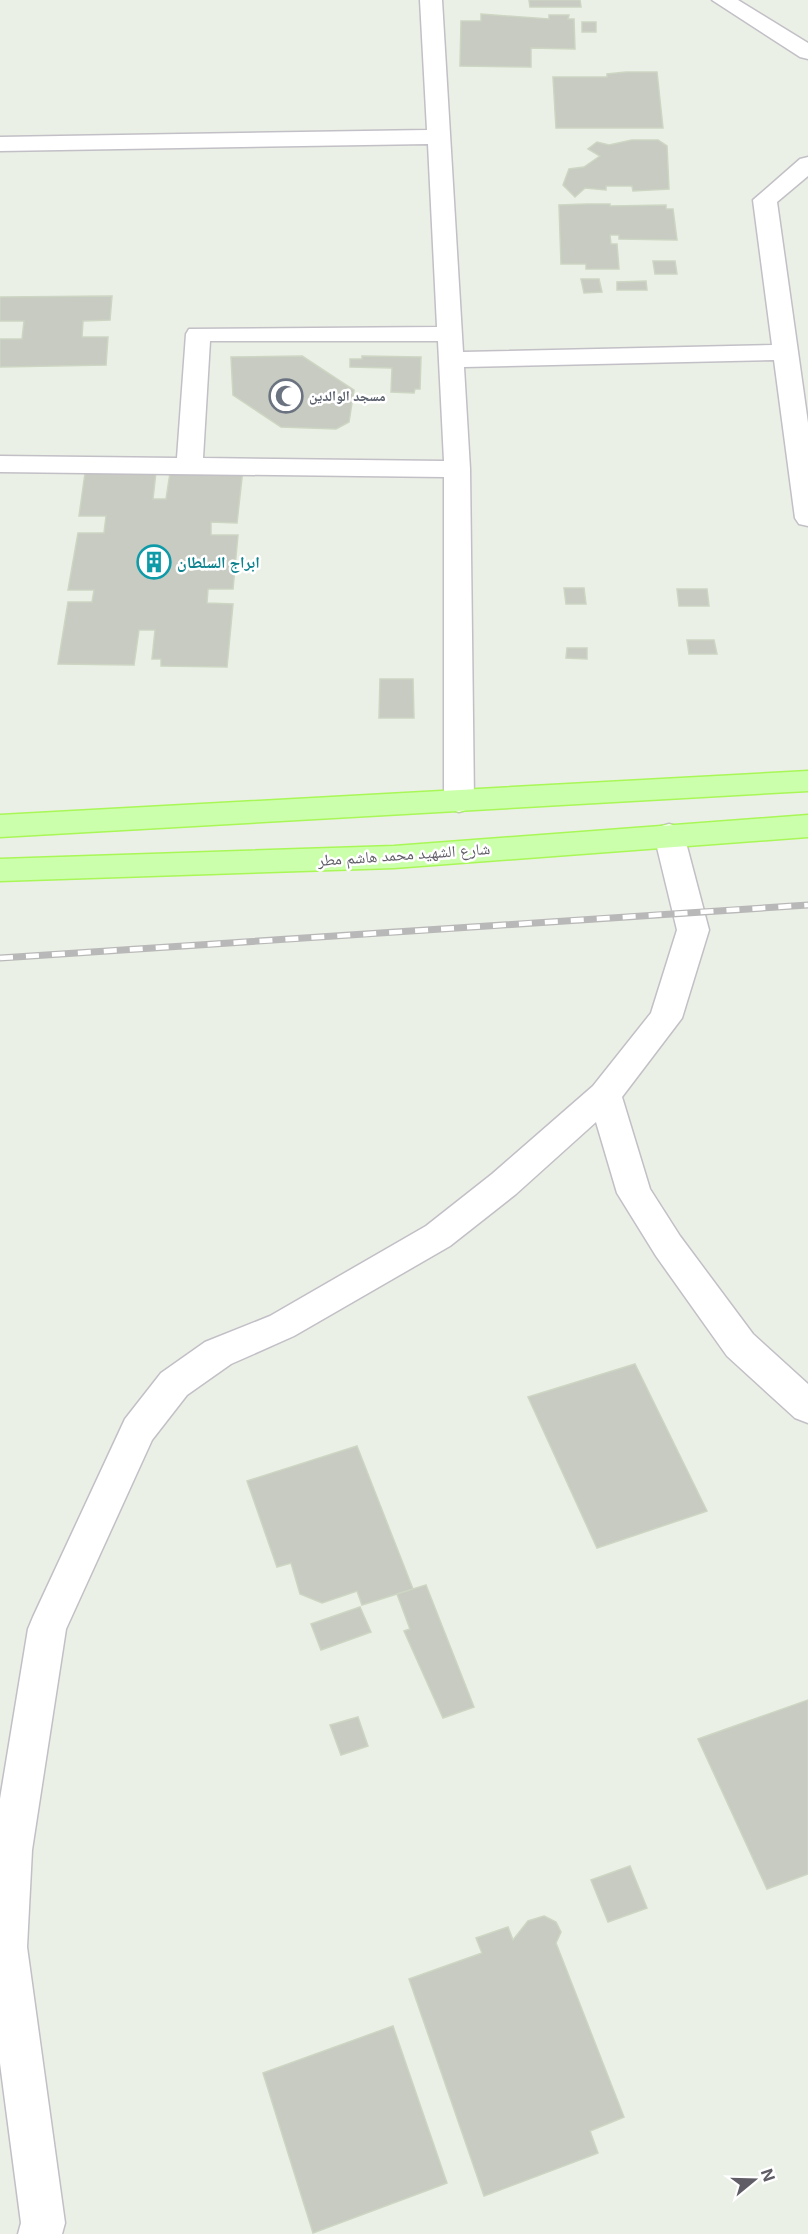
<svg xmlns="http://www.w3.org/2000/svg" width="808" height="2234" font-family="Inter,'Noto Naskh Arabic',sans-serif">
<rect width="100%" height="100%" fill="#eaf0e5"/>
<g fill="#c7cbc1" stroke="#cdd5c3" stroke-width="1.5">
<polygon points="529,0 580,0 581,7 530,7"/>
<polygon points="481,14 549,19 549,15 569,15 568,19 574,19 575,49 531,48 531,67 460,66 461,21 481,21"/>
<rect x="582" y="22" width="14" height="10"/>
<polygon points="626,72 657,72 663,128 556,128 553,77 607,77 607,74"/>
<polygon points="632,140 658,140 667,146 669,189 633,191 632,186 606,186 606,190 585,188 575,197 563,185 569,169 584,167 600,156 588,149 597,142 609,145"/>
<polygon points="587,204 610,204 610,206 666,205 666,209 673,209 677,240 619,239 619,235 610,235 611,244 617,244 619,269 586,269 586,264 561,264 559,205"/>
<polygon points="653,261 675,261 677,274 655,274"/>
<polygon points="581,279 599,279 602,292 584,293"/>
<polygon points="646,281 647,290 617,290 617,282"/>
<polygon points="112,296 110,320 83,321 82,337 108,337 106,365 0,367 0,339 22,339 24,321 0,321 0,297"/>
<polygon points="302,356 354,390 349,422 336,429 281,427 233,395 231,357"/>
<polygon points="362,356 421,357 420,389 415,389 414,393 391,392 392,368 350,367 350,359 362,359"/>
<polygon points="86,466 156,472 153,499 166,499 170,473 243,469 237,523 211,522 211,535 238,535 233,589 208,589 207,603 233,604 227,667 161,666 161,659 152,659 155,630 139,630 134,665 58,664 68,602 92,602 94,590 68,590 78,533 104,533 106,516 79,516"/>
<polygon points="564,588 584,588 586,604 566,604"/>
<polygon points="677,589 707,589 709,606 679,606"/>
<polygon points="687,640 714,640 717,654 689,654"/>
<polygon points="567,648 587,648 587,659 566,658"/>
<polygon points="380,679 413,679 414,718 379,718"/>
<polygon points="635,1364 707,1511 597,1548 528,1397"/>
<polygon points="357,1446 413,1589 362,1605 357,1591 322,1603 300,1594 291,1563 277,1567 247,1481"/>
<polygon points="426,1585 474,1707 443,1718 404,1631 410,1629 397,1594"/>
<polygon points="360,1607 371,1632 321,1650 311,1624"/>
<polygon points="808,1700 808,1874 767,1889 698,1739"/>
<polygon points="358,1717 368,1746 341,1755 330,1725"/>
<polygon points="630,1866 647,1908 608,1922 591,1880"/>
<polygon points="544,1916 556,1922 561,1932 556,1943 624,2117 590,2131 598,2153 484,2196 409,1979 482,1953 476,1938 508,1927 513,1940 528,1921"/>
<polygon points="393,2026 447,2183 313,2233 263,2073"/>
</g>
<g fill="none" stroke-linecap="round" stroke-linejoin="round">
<g stroke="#c2bfc6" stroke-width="3">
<g id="street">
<path d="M420,0H442L463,352L772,345L753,200L800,159L808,157V176L777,202L808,423V526L799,524L795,518L774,360L464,367L470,469L474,802L469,809L459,812L449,809L444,802V477L0,472V456L177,458L186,334L189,329L437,327L428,144L0,151V137L427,130ZM210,341H438L444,461L203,458Z"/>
<polygon points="712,0 738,0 808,43 808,59 800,57"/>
<polygon points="669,824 680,827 684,835 709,930 682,1018 622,1097 650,1189 680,1236 753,1334 808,1384 808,1423 795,1418 727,1356 656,1256 617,1193 596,1122 516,1194 450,1246 294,1336 231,1364 187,1395 152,1440 66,1629 32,1850 27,1947 65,2223 62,2234 18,2234 21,2223 0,2063 0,1799 28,1629 33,1617 125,1419 161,1373 205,1342 270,1316 426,1226 492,1174 593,1086 651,1013 677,930 654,835 658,827"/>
</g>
</g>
<g stroke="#a8f757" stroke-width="3">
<g id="primary">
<polygon points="808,771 808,791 0,837 0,815"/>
<polygon points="808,815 808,837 394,868 0,881 0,859 394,846"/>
</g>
</g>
<use href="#street" fill="#fff" fill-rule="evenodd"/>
<use href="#primary" fill="#ccffab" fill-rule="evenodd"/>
<g stroke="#b9b8b9" stroke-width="7">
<polyline id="rail" points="0,958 808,905"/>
</g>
<use href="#rail" stroke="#fff" stroke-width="4.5" stroke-dasharray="13" stroke-linecap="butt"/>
</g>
<defs>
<g id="mosque-ring" transform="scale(1.725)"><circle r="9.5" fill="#fff" stroke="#6b7280" stroke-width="1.5"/><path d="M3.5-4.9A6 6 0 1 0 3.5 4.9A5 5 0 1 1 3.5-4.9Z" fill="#6b7280"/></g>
<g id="building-ring" transform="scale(1.725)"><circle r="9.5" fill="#fff" stroke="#0f9aa8" stroke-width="1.5"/><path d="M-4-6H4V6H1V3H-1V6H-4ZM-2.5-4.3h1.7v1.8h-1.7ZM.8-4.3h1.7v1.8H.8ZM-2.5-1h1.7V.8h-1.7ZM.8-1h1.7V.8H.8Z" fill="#0f9aa8"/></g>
</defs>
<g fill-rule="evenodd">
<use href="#mosque-ring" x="286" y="396"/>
<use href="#building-ring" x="154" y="562"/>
</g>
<g text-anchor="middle" stroke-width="5" stroke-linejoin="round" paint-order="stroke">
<g font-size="14" font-weight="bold" fill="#5b616d" stroke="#fff" text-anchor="start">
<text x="309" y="401">مسجد الوالدين</text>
</g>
<g font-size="16" font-weight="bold" fill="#0d838f" stroke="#fff" text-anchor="start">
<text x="177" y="568">ابراج السلطان</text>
</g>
<g font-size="16" fill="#605d66" stroke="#fff">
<text transform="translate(404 854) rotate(-4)" y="6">شارع الشهيد محمد هاشم مطر</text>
</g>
</g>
<g transform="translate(754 2180) rotate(71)" stroke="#ffffff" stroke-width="4.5" paint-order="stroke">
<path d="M0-4.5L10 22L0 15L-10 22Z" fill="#605d66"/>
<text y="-9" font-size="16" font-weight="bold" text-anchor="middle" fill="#605d66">N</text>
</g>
</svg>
